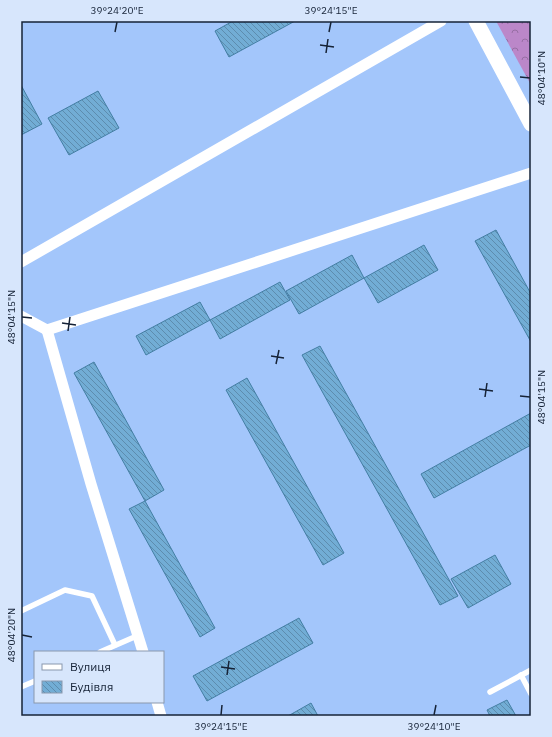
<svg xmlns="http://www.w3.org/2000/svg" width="552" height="737" font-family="'IBM Plex Sans',sans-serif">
<defs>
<pattern id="forest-crowns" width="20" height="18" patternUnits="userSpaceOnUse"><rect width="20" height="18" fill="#bb87c9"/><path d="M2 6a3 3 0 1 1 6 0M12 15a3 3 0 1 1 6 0" fill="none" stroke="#976ea4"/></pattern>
<pattern id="building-back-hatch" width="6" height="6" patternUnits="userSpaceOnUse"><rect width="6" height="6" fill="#72add5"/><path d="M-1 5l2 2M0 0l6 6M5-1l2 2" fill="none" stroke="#5d8cae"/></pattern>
</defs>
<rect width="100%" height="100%" fill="#a3c6fb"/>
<polygon fill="url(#forest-crowns)" points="496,21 531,21 531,85"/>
<g fill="url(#building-back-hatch)" stroke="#437ea3">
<polygon points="233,21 295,21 229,57 215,31"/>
<polygon points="21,85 42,124 21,135"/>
<polygon points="98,91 119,128 69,155 48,118"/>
<polygon points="496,230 531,294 531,342 475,241"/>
<polygon points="424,245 438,270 378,303 364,278"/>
<polygon points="352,255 364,278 299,314 286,291"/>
<polygon points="280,282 290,300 220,339 210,320"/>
<polygon points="200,302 210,320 146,355 136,336"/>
<polygon points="320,346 458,596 440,605 302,355"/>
<polygon points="94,362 164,490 145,501 74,373"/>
<polygon points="247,378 344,553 323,565 226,390"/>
<polygon points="531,413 531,445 434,498 421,474"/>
<polygon points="145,501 215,628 200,637 129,509"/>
<polygon points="495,555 511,584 468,608 451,579"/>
<polygon points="299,618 313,643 207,701 193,676"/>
<polygon points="507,700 516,716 490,716 487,710"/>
<polygon points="311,703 318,716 288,716"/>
</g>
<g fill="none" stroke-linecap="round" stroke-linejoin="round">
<g stroke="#fff" stroke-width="5.5">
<polyline points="21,611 65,590 92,596 115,645"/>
<polyline points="100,652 139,635"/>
<polyline points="521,675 531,694"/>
<polyline points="21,687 35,681"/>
<polyline points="490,692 531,670"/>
</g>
<g stroke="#fff" stroke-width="11">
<polyline points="21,262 441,21"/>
<polyline points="21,316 47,330 531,173"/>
<polyline points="47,330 91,484 143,652"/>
<polyline points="157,702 161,716"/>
</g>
<polyline stroke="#fff" stroke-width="15" points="476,21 531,124"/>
</g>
<path fill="none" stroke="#162337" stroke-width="1.5" d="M115,32L117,22M329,32L331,22M320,45L334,47M326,53L328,39M520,77L530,78M22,317L32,318M62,323L76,325M68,331L70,317M271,356L284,358M276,364L279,350M479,389L493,391M520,396L530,397M485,397L487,383M22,635L32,637M221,667L235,669M227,675L229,661M221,715L222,705M434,715L436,705"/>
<rect width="552" height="737" fill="none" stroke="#d7e6fc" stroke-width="44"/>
<rect x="34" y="651" width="130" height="52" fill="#d7e6fc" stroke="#8a98ad"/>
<rect x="42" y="664" width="20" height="6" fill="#ffffff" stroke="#8a98ad"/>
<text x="70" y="671" font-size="12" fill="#162337">Вулиця</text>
<rect x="42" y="681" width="20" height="12" fill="url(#building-back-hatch)" stroke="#8a98ad"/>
<text x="70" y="691" font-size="12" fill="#162337">Будівля</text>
<rect x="22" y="22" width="508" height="693" fill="none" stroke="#162337" stroke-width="1.5"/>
<g font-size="10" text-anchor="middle" fill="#162337">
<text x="117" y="14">39°24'20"E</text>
<text x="331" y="14">39°24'15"E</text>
<text transform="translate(541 78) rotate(-90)" y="4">48°04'10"N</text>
<text transform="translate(11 317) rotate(-90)" y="4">48°04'15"N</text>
<text transform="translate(541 397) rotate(-90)" y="4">48°04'15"N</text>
<text transform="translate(11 635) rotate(-90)" y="4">48°04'20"N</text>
<text x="221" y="730">39°24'15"E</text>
<text x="434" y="730">39°24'10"E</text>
</g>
</svg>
